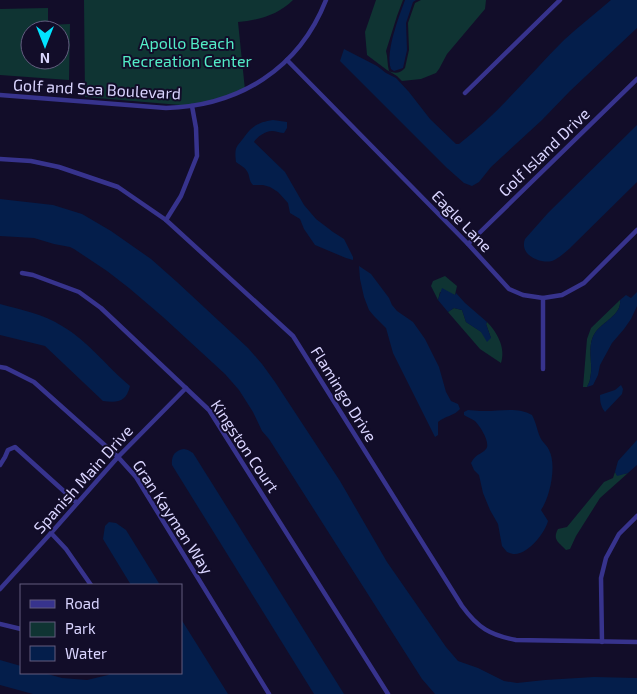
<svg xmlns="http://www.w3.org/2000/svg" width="637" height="694" font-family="'Exo 2',sans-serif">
<rect width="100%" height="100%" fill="#120d29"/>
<g fill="#0f3433" fill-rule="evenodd">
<path d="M84,0H293C278,15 259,20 238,22L245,90L192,106L85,97Z"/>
<path d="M376,0H403L397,16L386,51C388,58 387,64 389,71C395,74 401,73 405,68L409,50L408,23L415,3L421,0H486L485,9L447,54L439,69L436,73L421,79L402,81L397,76L387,70L367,55L365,32Z"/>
<path d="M48,8V25L70,24L69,80L0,75V9ZM30,30H60V60H30Z"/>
<polygon points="445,276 457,286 455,295 440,292 438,300 431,286 433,281"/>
<path d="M620,300C622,315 602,322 595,333C586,346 594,365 590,379C590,382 588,384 587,387H583L587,339L591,328Z"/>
<path d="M454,308L462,310L466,322L491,338L486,324L487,322C497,332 506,348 501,363L480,349L448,312Z"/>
<path d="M615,472L617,475L628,473L600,498L576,536L570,549L566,550C559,542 552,540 558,529L567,527L604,482L613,478Z"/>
</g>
<g fill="#041e4b">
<path d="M405,0H416L413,2L406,23L407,50L403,68L394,71L391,69C385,52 399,17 405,0Z"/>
<path d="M611,0H637V28L570,91L542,120L491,167L479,182L472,186L464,183L447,168L340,61L344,49L377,66L386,73L396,78L409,92L430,119L456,144H459C498,114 529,75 564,40C579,26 596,13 611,0Z"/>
<path d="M273,120L287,122V128L284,133C280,133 276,131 272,131C265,131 257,137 254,142L285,172L304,205L316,219L333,232L344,239L353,257V260L346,258L315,245L304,229L300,219L290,213L288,203L278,192L270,187L263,185H253C249,181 250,178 248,173C246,168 240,165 236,162C234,146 237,147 245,136C253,125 260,122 273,120Z"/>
<path d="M637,125V182L569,249C564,253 558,259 552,261C539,264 519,254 525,239L548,213Z"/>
<polygon points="0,199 53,205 82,214 111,231 151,259 177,282 248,348 262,364 275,382 340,481 387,562 446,647 458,661 478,668 504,681 517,683 545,680 594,677 637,678 637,694 435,694 422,679 269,439 262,431 253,412 239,390 225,374 163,317 129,288 107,271 74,249 70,247 54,244 34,238 0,236"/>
<path d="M359,266L371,274L389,298L392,305L397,311L413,322L425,339L439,367L446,392L451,401L458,404L460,409C454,416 445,416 438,422V435L435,437L393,353L386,328L374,316L369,310L364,297L360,279Z"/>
<polygon points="442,288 455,295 456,293 465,303 487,322 486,324 491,338 487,342 481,332 466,322 462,310 454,308 448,312 438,300"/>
<path d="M637,292V306L631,319L624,329L612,343L600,365L598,375L593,385L587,387C588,384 590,382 590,379C594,365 586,346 595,333C602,322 622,315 620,300L626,295L631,298Z"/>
<path d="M0,304C22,310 43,314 62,326C88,341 107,367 130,386C126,402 118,403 103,401L45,346L0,335Z"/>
<path d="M621,385L623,389L622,394L605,412C601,407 600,402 600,395L615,390Z"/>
<path d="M468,410C472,410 476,411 480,411C497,412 517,406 532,415C536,422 537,430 540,437C542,442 547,445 549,450C557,465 550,497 541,510L548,521C545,533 528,554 515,554C512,554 509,553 507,552L502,546L498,524L490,510L483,493L479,475L474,470L471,463C476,453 481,455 486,449C491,443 480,426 475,421C472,419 467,417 464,415V412Z"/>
<polygon points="637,440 637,465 628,473 617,476 615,472 618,461"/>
<path d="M184,449L188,450L193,453L344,694H314L172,465C171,456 175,450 184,449Z"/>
<polygon points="109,522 116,523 126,530 160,585 131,585 103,539 105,526"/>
<polygon points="181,619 228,694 33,694 0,685 0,660 21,666 21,673 44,673 62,678 87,680 108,675 111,673 181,673"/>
</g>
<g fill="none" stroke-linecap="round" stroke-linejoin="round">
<g stroke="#37338d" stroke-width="4.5">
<polyline points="287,60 468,244 509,289 523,295 543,298 562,295 584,283 637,230"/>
<polyline points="465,93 560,0"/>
<path d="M0,95L166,108C239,106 299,69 326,0"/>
<path d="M0,159L31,161L59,167L118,187L166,220L293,336L462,606C478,628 490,635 516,640L637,642"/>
<polyline points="166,220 181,196 197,156 196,128 192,106"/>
<polyline points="468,244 637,79"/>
<polyline points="22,273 33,275 79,292 101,308 209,410 388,694"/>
<polyline points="543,298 543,369"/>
<polyline points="0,367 6,368 34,382 118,457 136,477 269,694"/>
<polyline points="0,465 5,457 8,450 15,447 77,503"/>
<polyline points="51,533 66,549 91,585"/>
<polyline points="0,589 51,533 118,457 186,388"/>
<polyline points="0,624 21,629"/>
<polyline points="602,642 601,578 606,558 619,534 637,516"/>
</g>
</g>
<g text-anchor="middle" stroke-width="4" stroke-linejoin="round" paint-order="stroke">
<g font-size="16" fill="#53edc7" stroke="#120d29">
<text x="187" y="49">Apollo Beach<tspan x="187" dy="18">Recreation Center</tspan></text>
</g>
<g font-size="16" fill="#dad5ff" stroke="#120d29">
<text transform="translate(97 89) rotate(3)" y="6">Golf and Sea Boulevard</text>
<text transform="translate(544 152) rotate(-44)" y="6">Golf Island Drive</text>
<text transform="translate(462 221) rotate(46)" y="6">Eagle Lane</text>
<text transform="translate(344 394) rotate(58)" y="6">Flamingo Drive</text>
<text transform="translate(245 446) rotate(56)" y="6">Kingston Court</text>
<text transform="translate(83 479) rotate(-48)" y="6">Spanish Main Drive</text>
<text transform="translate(173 517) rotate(57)" y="6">Gran Kaymen Way</text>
</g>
</g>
<rect x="20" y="584" width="162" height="90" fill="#120d29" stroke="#625d7f"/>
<rect x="30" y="600" width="25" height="8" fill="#37338d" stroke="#625d7f"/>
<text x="65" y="609" font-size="15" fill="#dad5ff">Road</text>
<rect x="30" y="622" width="25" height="15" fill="#0f3433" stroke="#625d7f"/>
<text x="65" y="634" font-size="15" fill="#dad5ff">Park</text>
<rect x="30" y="646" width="25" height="15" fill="#041e4b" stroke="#625d7f"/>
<text x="65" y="659" font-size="15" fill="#dad5ff">Water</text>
<g transform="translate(45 45) rotate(180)"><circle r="24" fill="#120d29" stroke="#625d7f"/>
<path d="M0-4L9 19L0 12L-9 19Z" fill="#01e4ff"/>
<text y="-8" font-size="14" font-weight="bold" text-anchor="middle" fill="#dad5ff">N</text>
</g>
</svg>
